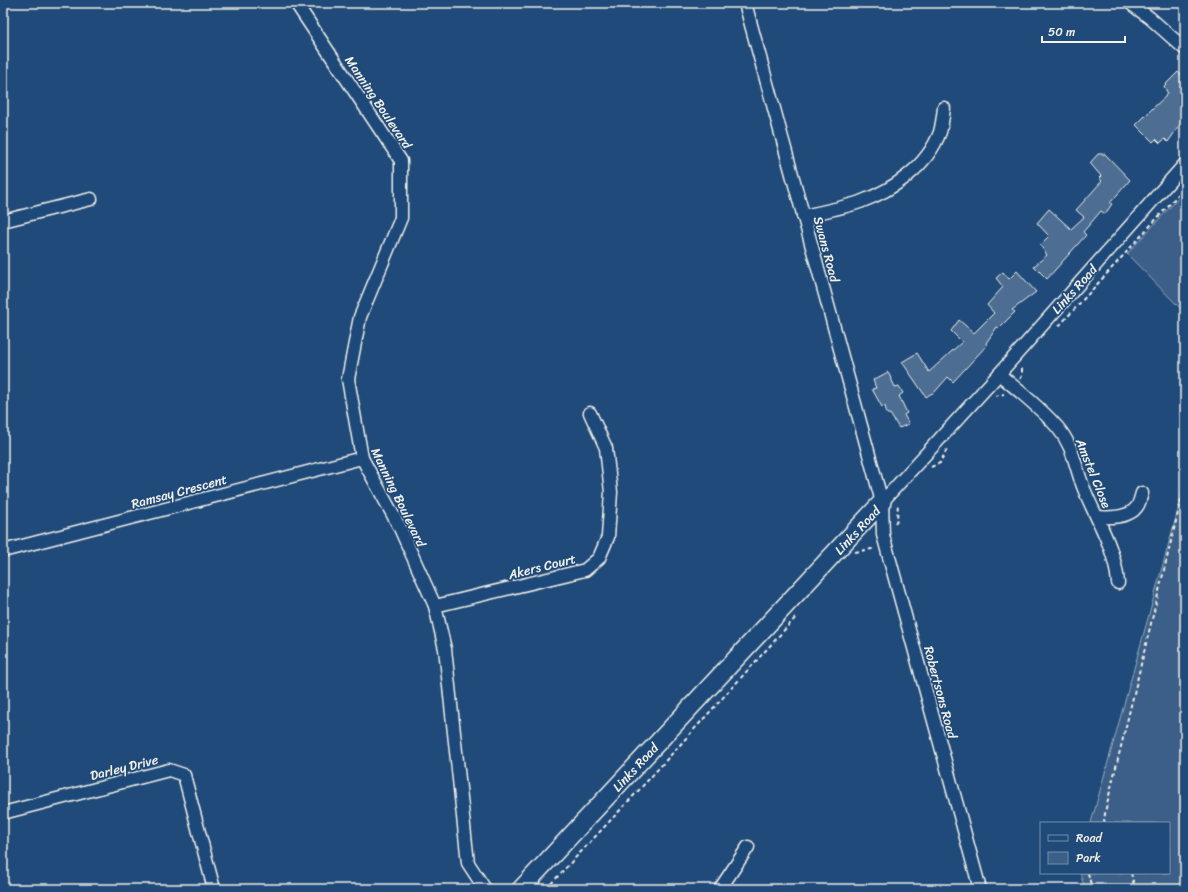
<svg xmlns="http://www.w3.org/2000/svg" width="1188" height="892" font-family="Sriracha,sans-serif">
<rect width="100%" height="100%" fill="#1f4a7a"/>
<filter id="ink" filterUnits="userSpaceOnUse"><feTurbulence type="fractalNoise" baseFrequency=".025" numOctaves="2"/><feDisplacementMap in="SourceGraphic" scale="8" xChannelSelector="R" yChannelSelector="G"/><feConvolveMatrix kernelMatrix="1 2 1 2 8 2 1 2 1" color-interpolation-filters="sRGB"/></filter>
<g filter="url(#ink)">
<g fill="#3a5f88" stroke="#97a8b8">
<polygon points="1185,191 1185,313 1127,254"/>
<polygon points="1185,485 1185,889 1085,889 1080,873 1169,873 1169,823 1091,823"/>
</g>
<g fill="#4d6e92" stroke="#f4f1e8">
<polygon points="1178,72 1185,79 1185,127 1181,123 1168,142 1165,139 1160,143 1156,139 1153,142 1136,125 1152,109 1168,94 1164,86"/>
<polygon points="1098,154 1105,154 1130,180 1110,203 1112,204 1105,214 1101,211 1083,232 1086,235 1047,279 1034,266 1047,255 1040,245 1049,236 1037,223 1049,209 1071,229 1084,217 1076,210 1102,181 1099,178 1101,176 1090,163"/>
<polygon points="1017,271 1036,292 1012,310 1015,312 999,328 997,327 986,343 987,345 953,382 948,377 933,394 932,393 926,397 902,362 917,353 929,372 962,342 951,331 959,320 974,333 994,313 987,305 1003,287 996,278 1003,272 1009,279"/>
<polygon points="888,372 895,387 899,386 903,393 899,396 907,413 904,415 909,424 899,428 890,414 887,414 885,406 882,407 872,389 876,388 873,380"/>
</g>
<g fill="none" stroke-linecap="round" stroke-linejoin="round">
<g stroke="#f4f1e8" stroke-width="15">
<g id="street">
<polyline points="296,3 401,161 401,218 360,317 348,379 362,458 399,526 435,606 445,649 468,863 485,889"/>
<polyline points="745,3 882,502 883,535 980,889"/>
<polyline points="1130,3 1150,18 1185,49"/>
<path d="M803,216C822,212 842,208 860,202C893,190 927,167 940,132C942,125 943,116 944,108"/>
<polyline points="3,221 91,199"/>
<path d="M999,374C1019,391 1041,408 1058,428C1074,447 1075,467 1084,489C1097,521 1115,547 1118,583"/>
<polyline points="882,502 999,374 1185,164"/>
<path d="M1097,517C1110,518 1131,518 1138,505C1140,501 1141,496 1142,493"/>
<polyline points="3,551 362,458"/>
<polyline points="435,606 585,570 599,558 608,537 611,492 606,448 590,413"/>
<polyline points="3,813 169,770 184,775 214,889"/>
<polyline points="720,889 748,847"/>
</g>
</g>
<g stroke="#f4f1e8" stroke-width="20">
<polyline id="secondary" points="521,889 882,502"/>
</g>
<g stroke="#f4f1e8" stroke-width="2" stroke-dasharray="4 3" stroke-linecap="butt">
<path d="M1059,326C1101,280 1144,233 1185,187"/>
<polyline points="1020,379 1022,376 1022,366"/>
<polyline points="995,396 1004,394"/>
<polyline points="931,467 940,463 947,449"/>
<polyline points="895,523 897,520 898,503"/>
<polyline points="855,552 872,549 874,546"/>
<polyline points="1105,823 1104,820 1106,808 1185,484"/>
<polyline points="1088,873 1092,889"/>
<polyline points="1131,873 1135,889"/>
<polyline points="546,889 639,790 797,616"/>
</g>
<use href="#street" stroke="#1f4a7a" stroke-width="12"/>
<use href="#secondary" stroke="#1f4a7a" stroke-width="17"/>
</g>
</g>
<g text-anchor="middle" stroke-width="3.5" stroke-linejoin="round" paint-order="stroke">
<g font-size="13" fill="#f4f1e8" stroke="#1f4a7a">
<text transform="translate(379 102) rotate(56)" y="5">Manning Boulevard</text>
<text transform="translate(827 249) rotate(75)" y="5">Swans Road</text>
<text transform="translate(1074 289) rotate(-48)" y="5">Links Road</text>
<text transform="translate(1094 473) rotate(68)" y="5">Amstel Close</text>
<text transform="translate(179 491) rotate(-15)" y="5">Ramsay Crescent</text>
<text transform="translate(399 497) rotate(64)" y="5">Manning Boulevard</text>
<text transform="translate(857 530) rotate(-47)" y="5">Links Road</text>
<text transform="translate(542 566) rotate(-14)" y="5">Akers Court</text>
<text transform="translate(941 692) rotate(75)" y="5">Robertsons Road</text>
<text transform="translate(124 767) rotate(-14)" y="5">Darley Drive</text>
<text transform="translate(635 767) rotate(-47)" y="5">Links Road</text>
</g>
</g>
<rect width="1188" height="892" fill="none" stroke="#1f4a7a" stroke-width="16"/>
<rect x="8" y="8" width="1172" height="876" fill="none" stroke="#f4f1e8" stroke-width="1.5" filter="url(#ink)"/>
<rect x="1040" y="822" width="130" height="52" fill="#1f4a7a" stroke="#748da6"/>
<rect x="1048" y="835" width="20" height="6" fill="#1f4a7a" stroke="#748da6"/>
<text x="1076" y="842" font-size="12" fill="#f4f1e8">Road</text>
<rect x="1048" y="852" width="20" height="12" fill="#3a5f88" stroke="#748da6"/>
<text x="1076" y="862" font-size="12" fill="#f4f1e8">Park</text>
<path d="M1042 36v6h83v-6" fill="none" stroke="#f4f1e8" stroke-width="2"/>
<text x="1048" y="36" font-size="12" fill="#f4f1e8" stroke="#1f4a7a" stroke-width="3" paint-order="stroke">50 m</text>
</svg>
